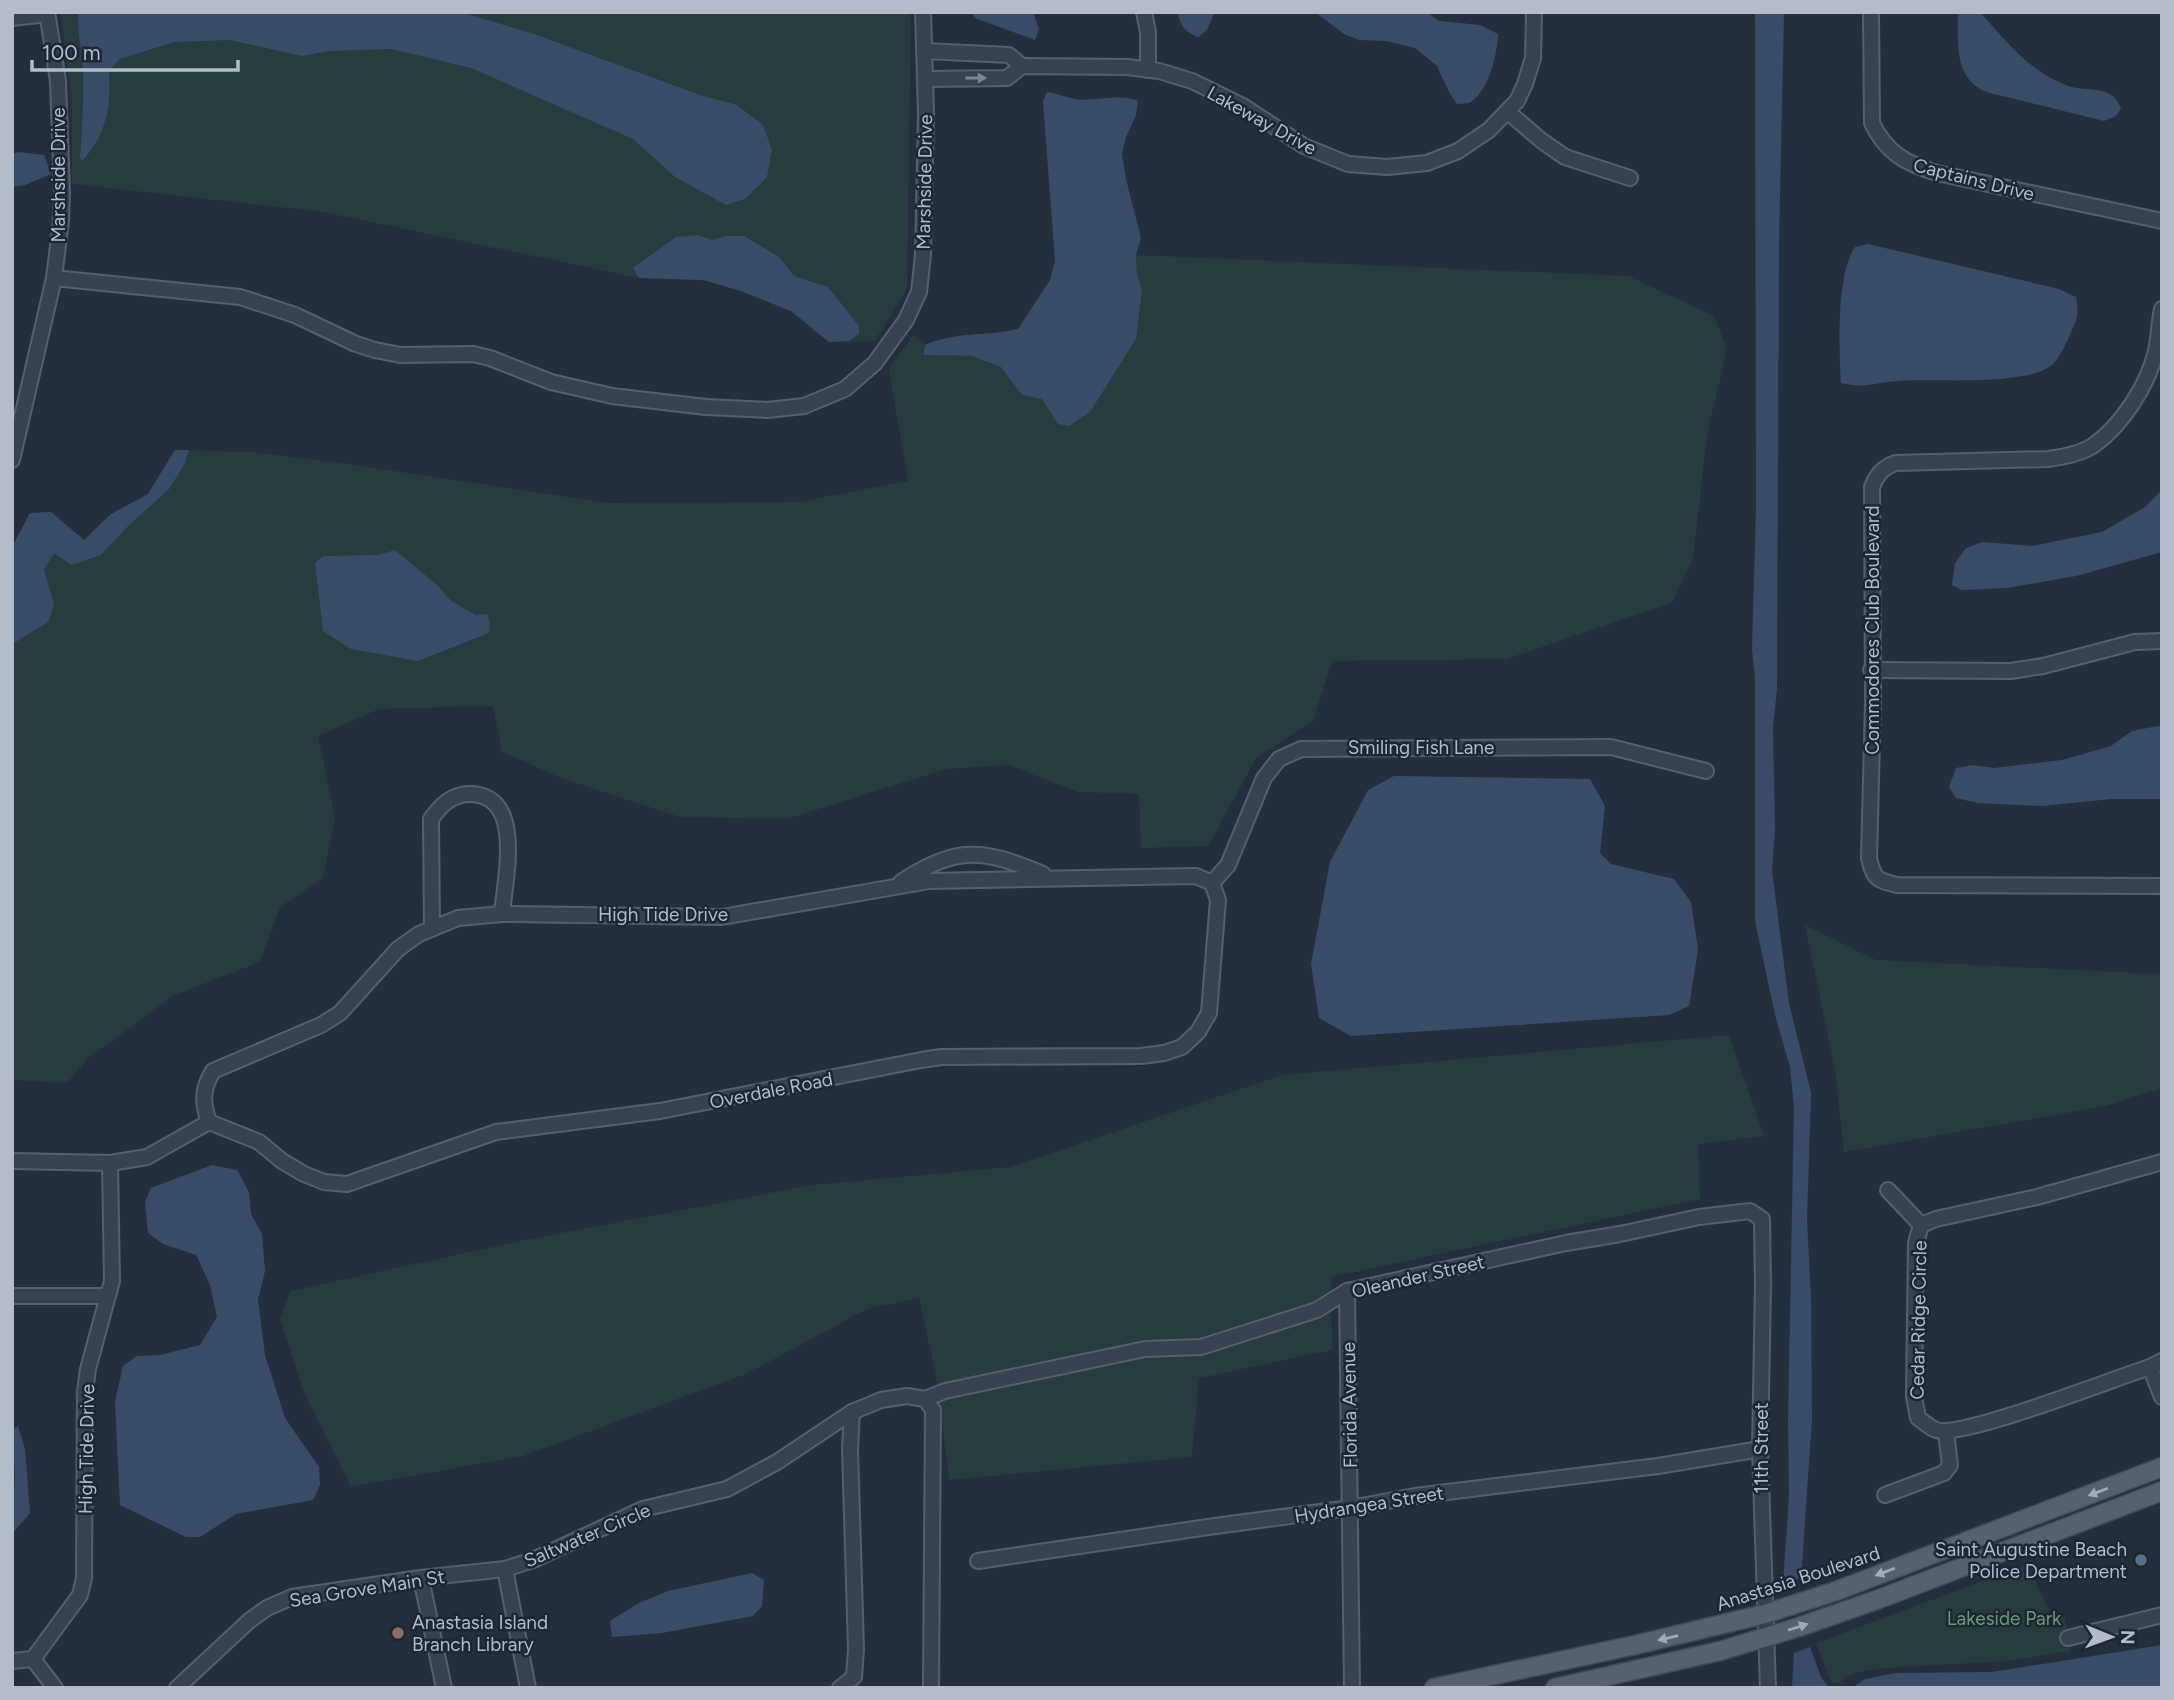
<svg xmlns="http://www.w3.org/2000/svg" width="2174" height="1700" font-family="Figtree,sans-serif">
<rect width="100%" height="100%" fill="#242f3e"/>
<g fill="#263c3f">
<polygon points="60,12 909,12 911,24 907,288 875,341 829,342 791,311 741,291 703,280 639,278 323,212 72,184 72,104"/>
<polygon points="1136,255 1628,276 1714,316 1727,349 1707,435 1693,559 1672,603 1506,659 1332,661 1313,721 1257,757 1208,846 1141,848 1139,794 1078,792 1008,765 946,769 787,819 680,817 561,778 502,752 493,706 379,709 318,736 335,818 323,878 280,907 260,962 173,996 88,1058 67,1083 12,1080 12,547 30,513 51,512 84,540 111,514 148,494 175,450 252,452 341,463 608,503 798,502 908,481 889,369 913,335 925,345 925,355 972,356 1001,367"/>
<polygon points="1805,925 1876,960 2162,974 2162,1088 2106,1106 1844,1152 1835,1071"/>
<polygon points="1729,1035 1764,1136 1698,1144 1700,1199 1331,1277 1332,1350 1199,1378 1192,1457 949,1480 937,1380 919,1298 867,1309 746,1374 523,1456 351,1487 304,1393 280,1319 290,1291 525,1240 812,1185 1010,1167 1282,1075"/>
<polygon points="2028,1564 2050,1614 2065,1617 2070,1651 2009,1661 1883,1668 1853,1673 1840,1683 1833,1683 1828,1675 1816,1643"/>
</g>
<g fill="#394c67">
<path d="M78,12H460L534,34L700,95L737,105L763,125L772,150L767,177L745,199L726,205L675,177L633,139L471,68L391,49L330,51L302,56L230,40L174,42L120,59L109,70C111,107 107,134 82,161L80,157C82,129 84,102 83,73C83,53 77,33 78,12Z"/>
<polygon points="971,12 1033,12 1039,29 1035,40 975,18"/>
<path d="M1177,12H1215L1207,30L1198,37C1186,33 1180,25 1177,12Z"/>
<path d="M1315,12H1427L1439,21L1480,25L1498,34C1498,52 1488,94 1469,103C1468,103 1459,104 1457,104L1449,92L1437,66L1415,48L1386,41L1359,40L1344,34Z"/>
<polygon points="1755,12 1784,12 1779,241 1777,688 1773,728 1775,830 1772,871 1789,1003 1811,1093 1807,1220 1811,1299 1812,1420 1801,1578 1783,1584 1789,1495 1788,1420 1794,1107 1790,1067 1775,1015 1755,921 1755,678 1752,650 1756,508"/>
<path d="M1959,12H1980C2005,40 2029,71 2066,85C2087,94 2111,82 2121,108L2116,116L2104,121L1986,92C1964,82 1959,65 1958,41C1958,31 1957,21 1959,12Z"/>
<path d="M1047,92C1056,93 1065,97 1075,99C1095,102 1120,93 1138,101L1136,115L1126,137L1122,154L1126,179L1141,238L1136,255L1137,276L1142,290L1136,339L1090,412L1069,426L1058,424L1042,399L1022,395L1001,367L972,356L924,355L925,345C953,332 988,336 1018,329L1050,280L1055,261L1043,101Z"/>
<polygon points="18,152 44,155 51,174 25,185 12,187 12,154"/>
<polygon points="698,235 712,240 726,236 744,236 779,257 794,276 828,287 859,326 859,334 849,341 829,342 791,311 741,291 703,280 639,278 633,268 676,237"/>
<path d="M1868,244L2059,289L2076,297C2080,317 2076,320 2069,337C2064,347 2060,357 2052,365C2025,387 1934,378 1899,381C1875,382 1865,389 1841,383C1839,349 1836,275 1855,247Z"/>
<polygon points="175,450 189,450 184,465 169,489 129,525 101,555 72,565 54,553 44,570 54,605 48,622 12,644 12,547 30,513 51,512 84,540 111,514 148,494"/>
<polygon points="2162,490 2162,552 2076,576 2007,588 1962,590 1952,585 1955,563 1966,548 1982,542 2032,546 2102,532 2145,507"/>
<polygon points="395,550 437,585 451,601 476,615 487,614 490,624 489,633 418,661 351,649 323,631 315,563 323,556 378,555"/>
<polygon points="2158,726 2162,727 2162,799 2111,799 2042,806 1978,803 1956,798 1949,787 1956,768 1973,765 1994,768 2062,760 2111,746 2132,731"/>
<polygon points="1394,776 1590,779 1605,806 1600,853 1611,864 1674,879 1691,902 1698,949 1689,1006 1669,1015 1351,1036 1319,1018 1311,964 1330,862 1368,790"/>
<polygon points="212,1165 237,1170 249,1192 251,1214 262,1234 265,1271 258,1300 265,1355 285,1418 319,1467 320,1485 313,1500 236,1514 200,1537 186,1537 120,1505 115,1402 123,1366 137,1356 160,1355 200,1345 217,1317 210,1285 196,1255 163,1244 148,1233 145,1202 151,1188"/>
<polygon points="18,1426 25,1449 30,1513 12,1534 15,1474 12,1431"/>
<polygon points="752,1573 764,1580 762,1606 753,1616 662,1633 612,1637 610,1621 637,1604 668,1591"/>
<polygon points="2162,1645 2162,1688 1851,1688 1865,1679 1896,1673 1992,1672"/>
<polygon points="1810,1647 1821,1677 1829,1688 1792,1688 1794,1653"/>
</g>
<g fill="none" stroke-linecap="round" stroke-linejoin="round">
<g stroke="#565f6c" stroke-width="18">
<g id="minor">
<polyline points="1144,12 1148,32 1148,70"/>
<path d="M1871,12L1872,123C1886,153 1907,164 1937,173L2162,221"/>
<polyline points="12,18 47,14"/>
<polyline points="925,51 1009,55 1022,66"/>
<polyline points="925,79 1007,78 1022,66 1127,67 1159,71 1192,81 1243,106 1304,146 1348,164 1387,167 1427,163 1458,151 1489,130 1517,101 1525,84 1533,58 1534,12"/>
<polyline points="1508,112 1542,141 1565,157 1630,178"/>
<polyline points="54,278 240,297 295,315 356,344 375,350 400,355 473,354 490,358 551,382 612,396 706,407 767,410 804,406 845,389 875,363 906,320 919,292 923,255 926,113 923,12"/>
<path d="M2162,309C2159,323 2159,337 2156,351C2148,385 2122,425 2094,445C2081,454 2063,457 2048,459L1895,463C1883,468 1877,474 1872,487L1873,701L1869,858C1874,879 1876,880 1897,885L2162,886"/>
<polyline points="12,460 54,278 61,221 62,193 58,81 47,12"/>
<polyline points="1871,670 2011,671 2043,666 2135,642 2162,641"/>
<path d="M901,882C958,845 983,849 1043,874"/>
<polyline points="1212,883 1228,865 1264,778 1279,759 1301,749 1611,747 1706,771"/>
<path d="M432,929L431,819C441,805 452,794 470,794C525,795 505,877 502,914"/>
<polyline points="209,1122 259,1142 282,1161 304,1174 324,1182 347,1184 496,1132 660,1111 921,1060 941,1057 1141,1056 1164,1053 1182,1047 1198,1032 1209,1013 1218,900 1212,883"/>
<path d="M209,1122C202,1102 202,1089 213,1071L321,1025L340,1013L398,949L419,934L458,918L502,914L722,917L929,881L1196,876L1212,883"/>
<polyline points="12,1161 110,1163 147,1157 209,1122"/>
<polyline points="1888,1190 1921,1225"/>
<path d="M1921,1225L1916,1243L1914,1397L1918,1418C1924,1422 1930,1428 1936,1430C1961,1439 2115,1378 2150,1367L2162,1361"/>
<polyline points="1921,1225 1936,1219 2037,1197 2162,1162"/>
<polyline points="1347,1291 1352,1688"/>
<polyline points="12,1296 108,1296"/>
<polyline points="2150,1367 2162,1397"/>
<polyline points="925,1399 945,1391 1145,1349 1201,1347 1317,1310 1347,1291 1566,1243 1620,1234 1699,1217 1750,1211 1762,1219 1763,1285 1760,1449 1768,1688"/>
<polyline points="1885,1495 1944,1473 1950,1465 1946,1432"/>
<polyline points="978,1561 1208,1527 1350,1508 1415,1496 1658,1466 1760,1449"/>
<polyline points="505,1569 528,1688"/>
<polyline points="421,1578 444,1688"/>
<polyline points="2068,1638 2162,1615"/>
<polyline points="33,1659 55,1688"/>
<polyline points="12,1661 33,1659 80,1595 84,1578 85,1392 88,1369 112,1281 110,1163"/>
<polyline points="177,1688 249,1621 267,1608 292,1597 421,1578 505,1569 533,1560 643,1509 727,1489 777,1462 852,1412 881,1400 907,1396 925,1399 933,1410 931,1688"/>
<polyline points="840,1688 854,1677 856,1649 850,1449 852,1412"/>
</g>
</g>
<g stroke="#414a57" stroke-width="21">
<g id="major">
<polyline points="1434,1688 1635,1645 1765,1614 1836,1591 2162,1467"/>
<polyline points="1555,1688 1720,1651 1799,1627 1879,1599 2162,1491"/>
</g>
</g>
<use href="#minor" stroke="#38414e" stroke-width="14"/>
<use href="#major" stroke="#56606e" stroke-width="18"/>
</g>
<defs><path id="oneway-solid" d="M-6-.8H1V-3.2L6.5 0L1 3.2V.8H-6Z" transform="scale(1.75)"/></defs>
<use fill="#7c8592" href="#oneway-solid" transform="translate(976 78)"/>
<g fill="#a1aab7">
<use href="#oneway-solid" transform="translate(2098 1492) rotate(159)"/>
<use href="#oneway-solid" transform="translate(1885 1572) rotate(159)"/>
<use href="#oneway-solid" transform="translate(1798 1627) rotate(-18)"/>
<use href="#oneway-solid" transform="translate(1668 1638) rotate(167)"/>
</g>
<circle fill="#5c6f8a" stroke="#1d2633" stroke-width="2.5" cx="2141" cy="1560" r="7"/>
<circle fill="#8d6e63" stroke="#1d2633" stroke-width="2.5" cx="398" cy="1633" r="7"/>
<g text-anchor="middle" stroke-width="5" stroke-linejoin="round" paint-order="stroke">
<g font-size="19" fill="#b4bcc9" stroke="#1d2633">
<text transform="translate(1262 120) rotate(29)" y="7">Lakeway Drive</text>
<text transform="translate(58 175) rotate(-90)" y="7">Marshside Drive</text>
<text transform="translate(1974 179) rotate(14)" y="7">Captains Drive</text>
<text transform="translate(924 182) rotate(-89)" y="7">Marshside Drive</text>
<text transform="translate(1872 630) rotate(-90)" y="7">Commodores Club Boulevard</text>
<text x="1421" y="754">Smiling Fish Lane</text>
<text x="663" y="921">High Tide Drive</text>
<text transform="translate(771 1090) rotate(-11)" y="7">Overdale Road</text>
<text transform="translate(1418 1276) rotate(-13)" y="7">Oleander Street</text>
<text transform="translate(1918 1320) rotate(-89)" y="7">Cedar Ridge Circle</text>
<text transform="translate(1349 1405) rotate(-91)" y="7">Florida Avenue</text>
<text transform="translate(1761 1448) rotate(-90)" y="7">11th Street</text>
<text transform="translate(86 1449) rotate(-89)" y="7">High Tide Drive</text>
<text transform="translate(1369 1504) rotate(-9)" y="7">Hydrangea Street</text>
<text transform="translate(587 1535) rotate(-23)" y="7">Saltwater Circle</text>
<text transform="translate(1798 1578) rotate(-18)" y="7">Anastasia Boulevard</text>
<text transform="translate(367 1588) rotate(-9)" y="7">Sea Grove Main St</text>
</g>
<g font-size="19" fill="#b4bcc9" stroke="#1d2633" text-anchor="end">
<text x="2127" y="1556">Saint Augustine Beach<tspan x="2127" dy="22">Police Department</tspan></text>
<text x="412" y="1629" text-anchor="start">Anastasia Island<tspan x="412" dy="22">Branch Library</tspan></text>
</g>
<g font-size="19" fill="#6b9a76" stroke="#1d2633">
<text x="2004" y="1625">Lakeside Park</text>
</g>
</g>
<rect width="2174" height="1700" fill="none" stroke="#b4bcc9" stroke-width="28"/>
<g transform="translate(2111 1637) rotate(91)" stroke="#1d2633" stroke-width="5" paint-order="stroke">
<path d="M0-5L12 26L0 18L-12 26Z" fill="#b4bcc9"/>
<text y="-10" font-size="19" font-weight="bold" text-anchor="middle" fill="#b4bcc9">N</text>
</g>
<path d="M32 60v10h206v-10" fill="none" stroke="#b4bcc9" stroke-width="3.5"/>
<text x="42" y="60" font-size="21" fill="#b4bcc9" stroke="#1d2633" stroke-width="5" paint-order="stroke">100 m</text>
</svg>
